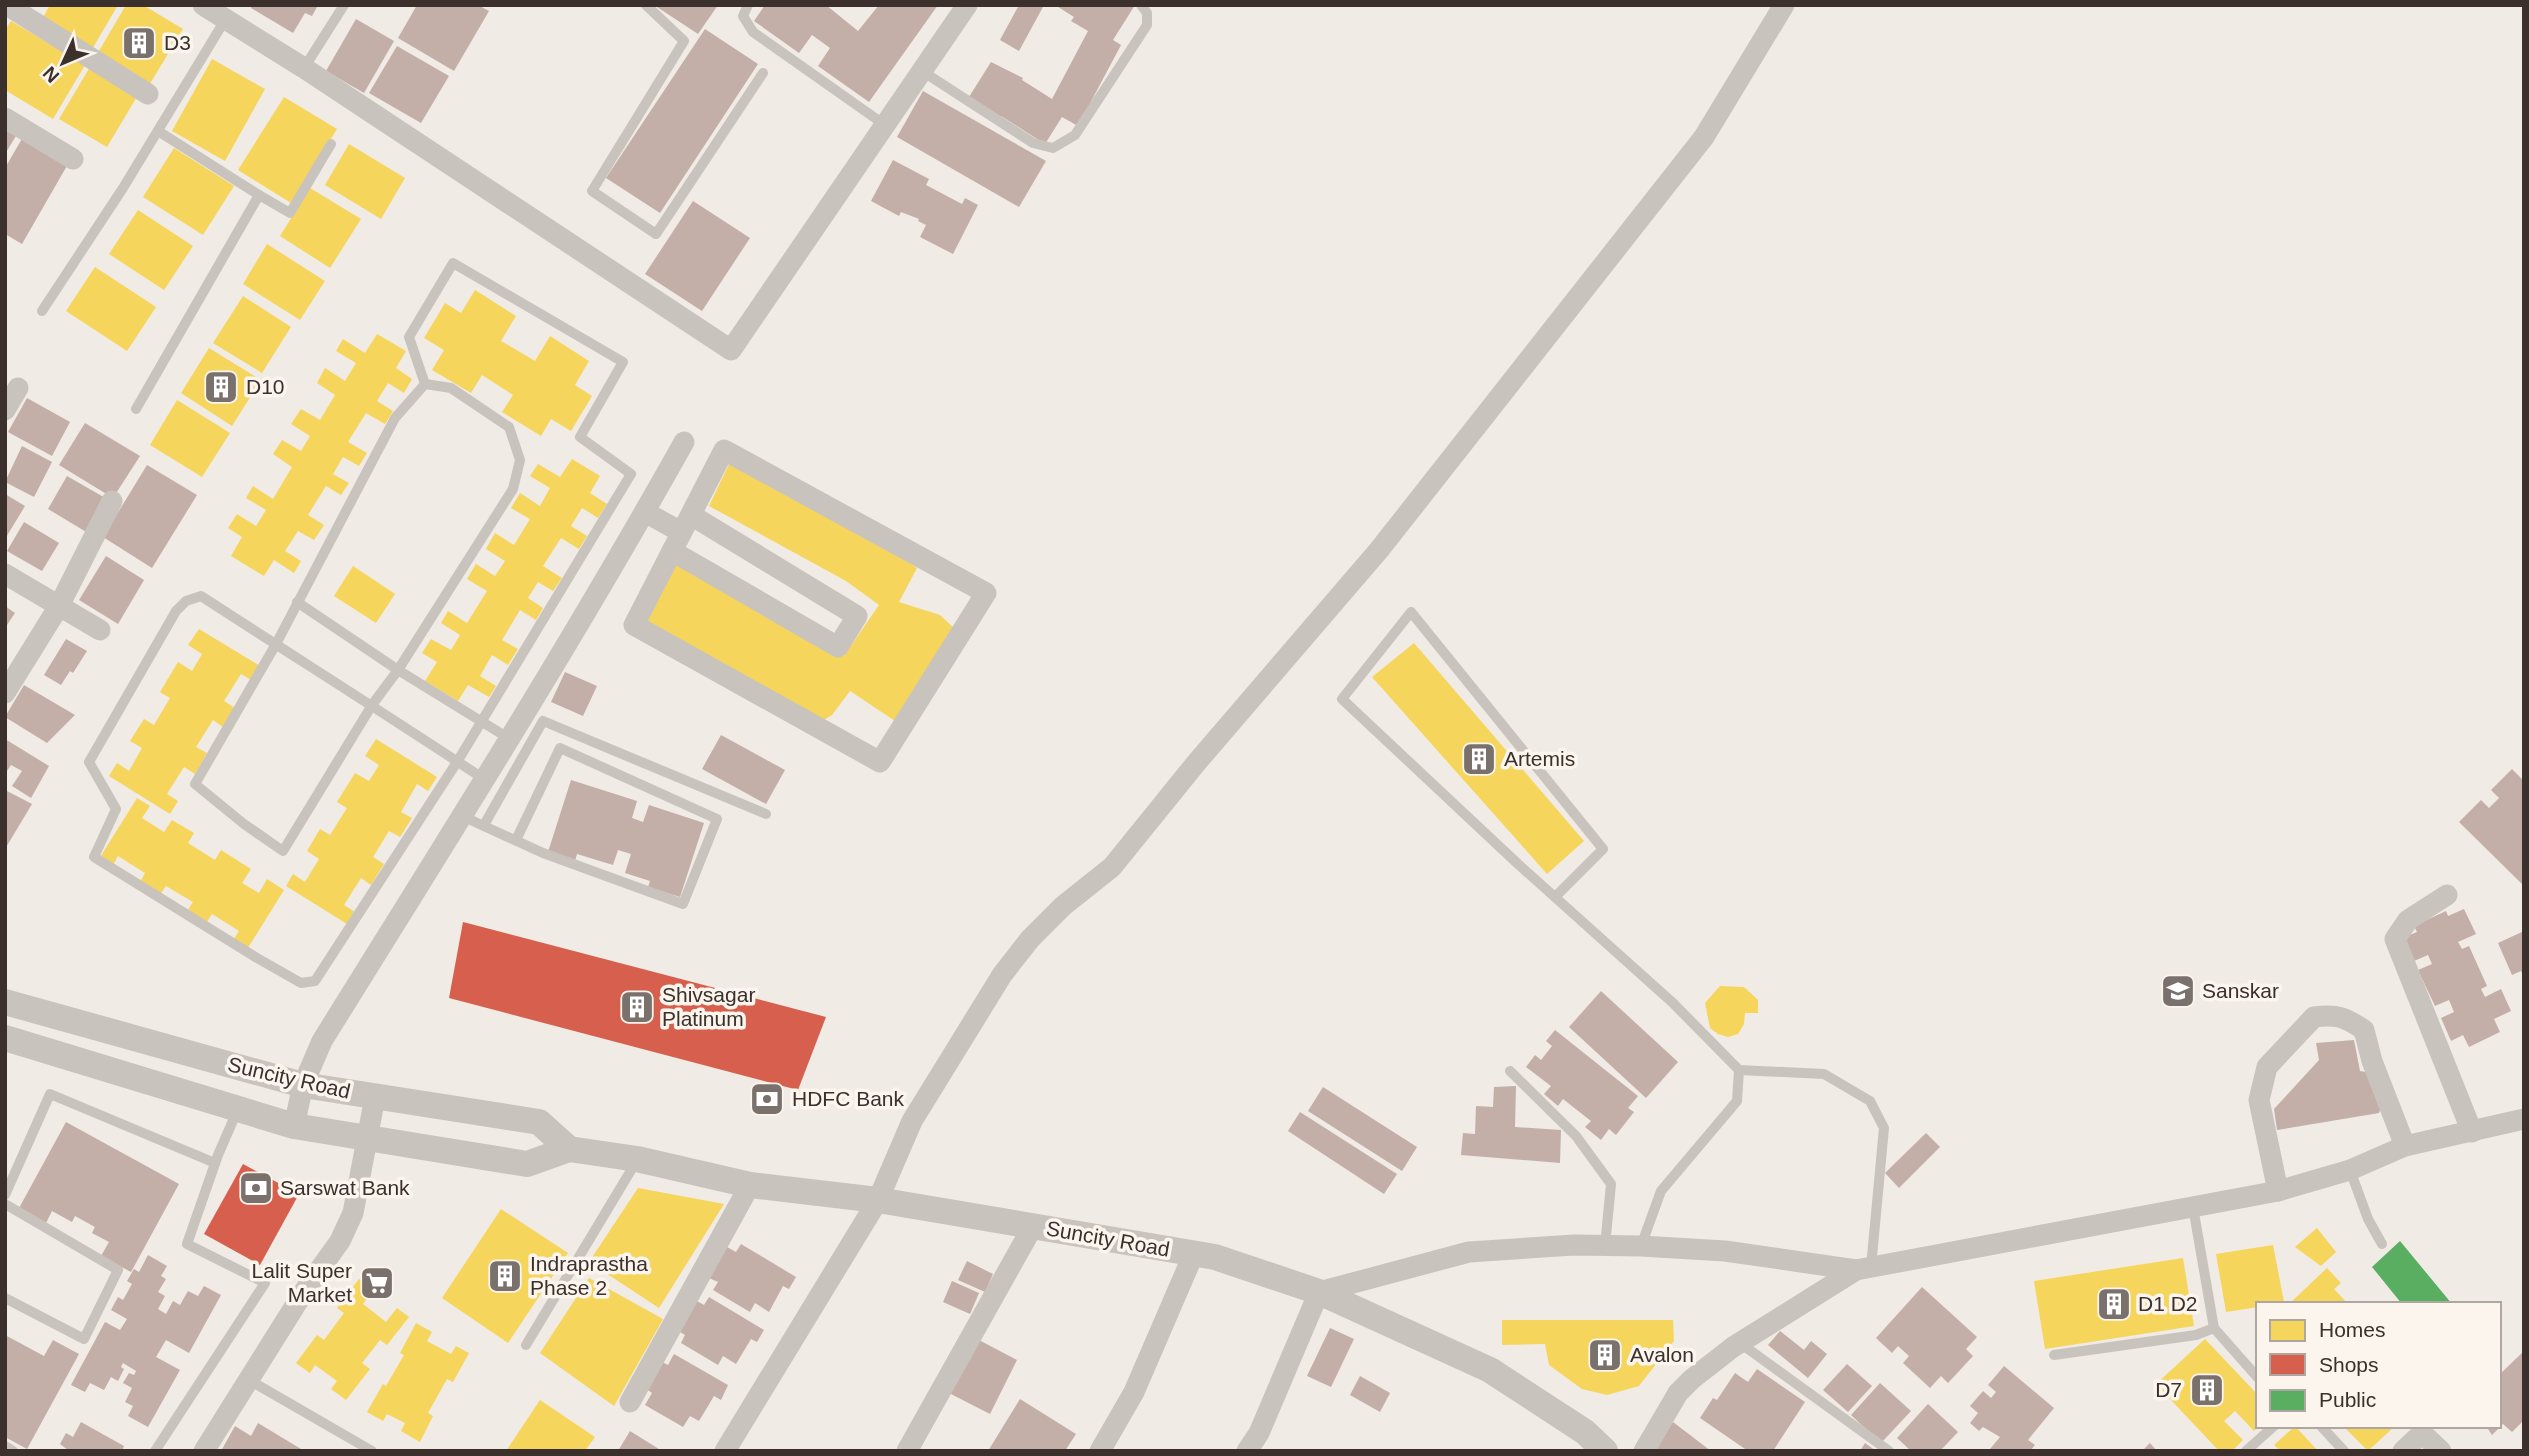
<svg xmlns="http://www.w3.org/2000/svg" width="2529" height="1456" font-family="Arial,sans-serif">
<rect width="100%" height="100%" fill="#f0ebe5"/>
<g fill="#f6d55c">
<polygon points="50,5 118,5 91,51 41,21"/>
<polygon points="126,5 143,5 183,29 148,87 96,56"/>
<polygon points="11,21 85,65 53,119 5,90 5,30"/>
<polygon points="212,59 265,89 225,161 172,131"/>
<polygon points="90,67 138,95 107,147 59,119"/>
<polygon points="284,97 337,129 291,203 238,170"/>
<polygon points="349,144 405,178 381,219 325,185"/>
<polygon points="174,148 234,186 203,235 143,197"/>
<polygon points="310,188 361,219 330,268 280,236"/>
<polygon points="138,210 193,246 164,290 109,254"/>
<polygon points="267,244 325,281 300,320 243,284"/>
<polygon points="95,267 156,307 127,351 66,311"/>
<polygon points="475,290 516,316 501,341 535,361 550,336 589,361 575,385 592,396 571,431 551,419 541,436 502,412 513,395 482,375 471,393 432,370 444,350 424,338 445,303 461,313"/>
<polygon points="243,296 291,327 262,373 213,343"/>
<polygon points="377,334 406,351 396,368 412,379 404,393 388,383 377,401 393,411 385,424 366,413 348,442 367,453 359,466 343,457 333,474 349,483 341,495 326,486 308,515 324,525 314,540 298,531 285,551 301,561 294,573 274,560 264,576 231,556 242,537 228,528 237,514 256,526 266,510 246,498 253,486 273,499 292,467 273,454 282,440 301,451 310,436 291,424 301,409 320,420 335,395 317,383 325,368 345,381 356,363 336,351 343,339 365,353"/>
<polygon points="209,348 261,380 232,426 181,393"/>
<polygon points="177,400 230,433 202,477 150,445"/>
<polygon points="572,459 600,476 590,493 607,504 598,518 582,508 571,526 587,536 579,549 561,538 543,566 562,578 553,591 538,582 528,598 543,608 536,620 520,610 502,640 518,649 508,665 492,655 480,676 496,686 489,697 468,685 458,701 425,681 437,662 422,653 431,639 451,650 460,635 441,623 448,611 467,623 487,591 467,579 476,564 495,576 505,561 486,549 495,533 514,545 530,519 511,508 520,493 540,506 550,488 530,476 538,464 560,477"/>
<polygon points="731,460 877,538 917,568 899,602 940,615 956,630 898,723 850,691 832,715 816,725 642,623 673,562 844,656 879,605 846,581 709,506"/>
<polygon points="353,566 395,594 376,623 334,596"/>
<polygon points="199,629 260,666 251,680 241,674 224,701 235,708 223,727 213,720 196,747 207,753 195,774 184,767 167,794 178,801 170,814 109,776 117,763 129,771 142,748 130,741 144,719 154,725 170,698 160,692 178,662 192,671 202,654 188,645"/>
<polygon points="1414,643 1584,841 1547,874 1372,677"/>
<polygon points="376,739 437,777 428,791 417,784 401,812 412,818 400,837 389,831 373,857 384,864 371,885 361,878 344,905 355,912 347,924 286,886 293,874 305,882 319,859 307,851 320,829 330,835 347,808 337,802 355,773 369,781 379,765 365,756"/>
<polygon points="137,798 150,806 142,818 164,832 172,820 194,833 188,843 215,860 221,850 251,869 242,883 259,893 267,879 284,890 246,951 232,942 239,931 212,914 205,925 186,913 193,902 166,886 159,896 139,884 145,873 118,856 112,867 99,859"/>
<polygon points="1720,986 1744,987 1758,1000 1758,1013 1745,1013 1744,1024 1738,1034 1728,1037 1718,1034 1710,1028 1705,1003"/>
<polygon points="638,1188 724,1204 659,1308 589,1262"/>
<polygon points="501,1209 568,1253 508,1343 442,1298"/>
<polygon points="2317,1228 2336,1252 2321,1266 2295,1247"/>
<polygon points="2273,1245 2284,1302 2258,1304 2258,1307 2226,1312 2216,1254"/>
<polygon points="2183,1258 2194,1326 2045,1349 2034,1281"/>
<polygon points="2327,1268 2341,1283 2334,1289 2348,1304 2289,1304"/>
<polygon points="589,1278 663,1319 614,1406 540,1353"/>
<polygon points="359,1279 373,1290 363,1304 386,1322 397,1308 409,1317 387,1345 380,1340 362,1363 370,1369 346,1400 331,1389 337,1381 315,1365 310,1373 296,1363 317,1335 324,1340 344,1313 337,1308"/>
<polygon points="1502,1320 1673,1320 1674,1341 1639,1386 1607,1395 1582,1389 1549,1365 1545,1344 1502,1345"/>
<polygon points="416,1323 432,1332 427,1341 451,1354 456,1346 469,1353 453,1382 447,1379 428,1413 433,1416 420,1442 401,1431 405,1423 387,1414 383,1421 367,1412 383,1384 386,1386 404,1355 400,1353"/>
<polygon points="2205,1339 2258,1395 2258,1427 2254,1431 2235,1411 2224,1421 2243,1440 2232,1451 2219,1451 2156,1384"/>
<polygon points="540,1400 595,1437 585,1451 506,1451"/>
<polygon points="2295,1426 2318,1451 2280,1451 2274,1445"/>
<polygon points="2343,1426 2395,1426 2368,1451"/>
</g>
<g fill="#d6604d">
<polygon points="463,922 826,1017 798,1090 449,998"/>
<polygon points="243,1164 299,1194 260,1265 204,1234"/>
</g>
<polygon fill="#5aae61" points="2400,1241 2452,1304 2402,1304 2372,1267"/>
<g fill="#c3afa7">
<polygon points="252,5 318,5 312,16 305,13 293,33 251,8"/>
<polygon points="417,5 478,5 489,11 454,71 398,38"/>
<polygon points="654,5 718,5 698,34"/>
<polygon points="765,5 826,5 858,31 879,5 938,5 869,102 818,66 830,48 812,35 799,53 754,21"/>
<polygon points="1019,5 1043,7 1019,51 1000,40"/>
<polygon points="1055,5 1135,5 1113,40 1121,45 1078,126 1062,117 1045,144 1001,116 999,118 969,97 991,62 1023,78 1022,80 1052,99 1088,31 1071,21 1074,17"/>
<polygon points="356,19 394,41 364,93 326,71"/>
<polygon points="705,29 758,64 660,213 606,178"/>
<polygon points="397,46 449,76 421,123 369,93"/>
<polygon points="923,91 1046,161 1019,207 897,137"/>
<polygon points="5,130 16,136 5,154"/>
<polygon points="23,137 68,164 22,244 5,234 5,168"/>
<polygon points="893,160 929,179 926,185 962,204 965,198 978,205 953,254 920,237 926,225 918,221 919,219 901,212 899,216 871,201"/>
<polygon points="693,201 750,238 702,311 645,274"/>
<polygon points="27,398 70,422 52,456 8,432"/>
<polygon points="85,423 140,456 113,498 59,465"/>
<polygon points="22,446 52,462 34,497 5,482"/>
<polygon points="147,465 197,495 152,568 103,537"/>
<polygon points="67,476 107,499 88,533 48,509"/>
<polygon points="5,494 25,506 5,539"/>
<polygon points="24,522 59,543 42,571 7,551"/>
<polygon points="106,556 144,580 118,624 79,600"/>
<polygon points="5,606 15,613 5,628"/>
<polygon points="66,639 87,651 73,673 70,671 61,685 44,675"/>
<polygon points="565,672 597,686 583,716 551,702"/>
<polygon points="24,685 75,715 47,743 5,717"/>
<polygon points="721,735 785,770 766,804 702,769"/>
<polygon points="5,739 49,766 31,798 12,786 22,771 11,765 5,774"/>
<polygon points="2512,769 2524,781 2524,886 2459,822 2481,800 2489,808 2499,798 2491,790"/>
<polygon points="571,780 637,801 632,818 643,822 649,805 704,823 680,897 648,887 650,881 625,873 631,854 618,850 613,865 577,854 575,861 548,852"/>
<polygon points="5,790 32,804 5,849"/>
<polygon points="2464,909 2476,934 2458,942 2462,949 2469,946 2487,986 2481,989 2485,997 2501,989 2511,1011 2494,1019 2500,1032 2469,1047 2463,1035 2451,1041 2441,1018 2454,1012 2449,1000 2435,1006 2418,970 2432,964 2428,955 2414,961 2403,938 2417,932 2414,926 2446,911 2448,916"/>
<polygon points="2524,931 2524,977 2521,971 2512,975 2498,943"/>
<polygon points="1601,991 1678,1062 1646,1098 1569,1027"/>
<polygon points="1555,1030 1638,1096 1628,1108 1634,1112 1616,1135 1609,1129 1601,1140 1585,1127 1591,1121 1563,1099 1558,1106 1544,1094 1551,1086 1526,1067 1535,1055 1541,1060 1552,1046 1546,1041"/>
<polygon points="2354,1040 2360,1071 2372,1073 2385,1094 2379,1113 2277,1130 2274,1109 2319,1060 2316,1043"/>
<polygon points="1516,1086 1515,1127 1561,1130 1560,1163 1461,1155 1463,1133 1475,1134 1476,1106 1493,1107 1494,1087"/>
<polygon points="1323,1087 1417,1147 1402,1171 1308,1111"/>
<polygon points="1300,1112 1397,1174 1384,1194 1288,1131"/>
<polygon points="66,1122 179,1184 131,1272 101,1256 109,1242 92,1233 95,1227 75,1216 72,1222 52,1211 45,1225 18,1210"/>
<polygon points="1926,1133 1940,1147 1899,1188 1885,1173"/>
<polygon points="741,1244 796,1277 789,1289 783,1286 769,1312 755,1303 750,1312 713,1290 718,1282 709,1278 727,1247 736,1252"/>
<polygon points="148,1255 167,1266 161,1276 166,1279 158,1292 165,1296 158,1309 166,1314 173,1301 180,1305 188,1291 198,1296 204,1286 221,1295 189,1353 166,1340 156,1357 180,1370 148,1427 128,1416 133,1406 125,1402 132,1388 123,1383 129,1373 134,1375 136,1371 123,1363 121,1367 124,1369 118,1381 111,1377 104,1390 90,1383 85,1392 71,1385 105,1322 120,1330 127,1319 111,1310 118,1297 123,1300 132,1284 127,1281 134,1269 139,1272"/>
<polygon points="967,1261 993,1274 985,1292 958,1280"/>
<polygon points="952,1281 979,1293 970,1314 943,1302"/>
<polygon points="1922,1287 1977,1337 1966,1349 1973,1356 1948,1383 1941,1376 1930,1388 1903,1363 1909,1356 1898,1346 1892,1353 1876,1338"/>
<polygon points="709,1297 764,1330 757,1342 751,1339 736,1364 723,1356 718,1365 681,1343 685,1335 677,1330 695,1300 704,1305"/>
<polygon points="1330,1328 1354,1339 1331,1387 1307,1376"/>
<polygon points="1780,1331 1804,1350 1811,1341 1827,1354 1808,1378 1768,1345"/>
<polygon points="5,1335 44,1356 53,1340 79,1354 27,1449 5,1437"/>
<polygon points="977,1339 1017,1360 990,1414 949,1393"/>
<polygon points="2524,1351 2524,1420 2512,1432 2503,1424 2492,1435 2486,1426 2499,1426 2499,1375"/>
<polygon points="674,1354 728,1385 721,1400 714,1396 699,1421 690,1416 683,1427 645,1405 652,1393 645,1388 660,1361 668,1365"/>
<polygon points="1847,1364 1872,1386 1848,1412 1823,1390"/>
<polygon points="2004,1366 2054,1408 2028,1440 2035,1445 2030,1451 1991,1451 1990,1449 2000,1437 1983,1427 1979,1431 1970,1423 1978,1413 1970,1406 1983,1391 1991,1398 1996,1392 1988,1385"/>
<polygon points="1757,1369 1805,1402 1773,1451 1748,1451 1700,1418 1713,1398 1717,1400 1735,1373 1748,1382"/>
<polygon points="1360,1376 1390,1393 1380,1412 1350,1395"/>
<polygon points="1880,1383 1911,1411 1881,1443 1851,1415"/>
<polygon points="1020,1399 1076,1434 1065,1451 988,1451"/>
<polygon points="1928,1404 1958,1432 1940,1451 1911,1451 1897,1438"/>
<polygon points="81,1422 124,1446 122,1451 69,1451 60,1444 66,1433 73,1437"/>
<polygon points="1673,1422 1711,1451 1651,1451"/>
<polygon points="258,1423 301,1449 300,1451 221,1451 235,1426 251,1436"/>
<polygon points="630,1431 662,1451 618,1451"/>
<polygon points="1865,1443 1876,1451 1860,1451"/>
<polygon points="2150,1443 2157,1451 2142,1451"/>
</g>
<g fill="none" stroke-linecap="round" stroke-linejoin="round">
<g stroke="#c9c3be" stroke-width="10">
<polyline points="646,5 684,41 592,191 656,234 763,73"/>
<polyline points="748,5 743,16 753,32 885,125"/>
<polyline points="304,68 344,5"/>
<polyline points="922,71 1033,143 1053,148 1075,135 1147,25 1147,13 1141,5"/>
<polyline points="158,131 259,195"/>
<polyline points="42,311 123,188 225,20"/>
<path d="M425,384L409,337L453,263L623,362L580,437L631,474L457,762L315,981L301,983L257,958L94,857L116,809L89,762L176,611L186,601L201,596C295,657 390,717 484,779"/>
<polygon points="425,384 451,388 509,427 520,460 513,489 398,670 372,705 283,851 244,824 195,784 276,644 395,418"/>
<polyline points="136,409 259,195 290,213 331,144"/>
<polyline points="297,602 398,670 510,739"/>
<polyline points="462,816 543,853 683,904 717,819 560,748 516,840"/>
<polyline points="484,825 543,721 766,814"/>
<polyline points="1555,897 1603,849 1411,612 1342,699 1518,864 1673,1003 1739,1070 1737,1101 1661,1191 1641,1246"/>
<polyline points="1739,1070 1824,1074 1870,1101 1884,1128 1871,1267"/>
<polyline points="1510,1071 1576,1136 1611,1184 1605,1246"/>
<polyline points="2350,1170 2368,1219 2382,1244"/>
<polyline points="5,1195 50,1094 215,1163"/>
<polyline points="5,1204 118,1270 84,1339 5,1298"/>
<polyline points="2193,1207 2214,1328 2258,1378"/>
<polyline points="1740,1343 1889,1451"/>
<polyline points="526,1345 636,1162"/>
<polyline points="2054,1355 2196,1335 2214,1328"/>
<polyline points="249,1380 372,1451"/>
<polyline points="2321,1426 2344,1451"/>
<polyline points="5,1446 13,1451"/>
<polyline points="155,1451 265,1283 187,1244 218,1155 238,1109"/>
<polyline points="2246,1451 2274,1426"/>
</g>
<g stroke="#c9c3be" stroke-width="21">
<polyline points="7,5 148,94"/>
<polyline points="203,5 304,68 731,350 967,5"/>
<polyline points="5,118 73,159"/>
<polyline points="5,410 18,388"/>
<polygon points="724,450 986,593 880,762 634,625"/>
<polyline points="645,512 681,532"/>
<polyline points="672,551 838,647 857,616 691,515"/>
<polyline points="5,574 100,630"/>
<polyline points="5,693 59,606 112,501"/>
<polyline points="2447,895 2408,920 2395,939 2472,1132"/>
<path d="M294,1126L303,1085L322,1041C445,843 570,646 684,442"/>
<path d="M2278,1191L2259,1100L2267,1067L2314,1017C2337,1014 2345,1017 2364,1030L2372,1061L2405,1146"/>
<polyline points="630,1402 750,1185"/>
<polyline points="204,1451 305,1290 340,1241 353,1213 375,1097"/>
<polyline points="725,1451 878,1200 912,1121 1002,975 1030,939 1063,906 1112,867 1197,762 1379,550 1704,137 1784,5"/>
<polyline points="907,1451 1033,1226"/>
<polyline points="1100,1451 1134,1392 1194,1253"/>
<polyline points="1247,1451 1259,1433 1319,1292 1469,1252 1574,1245 1641,1246 1725,1251 1856,1270 2278,1191 2350,1170 2405,1146 2524,1119"/>
<polyline points="1644,1451 1678,1393 1692,1379 1733,1347 1856,1270"/>
<polyline points="2403,1451 2422,1433 2441,1451"/>
</g>
<g stroke="#c9c3be" stroke-width="26">
<polyline points="5,1002 303,1085 539,1122 569,1149"/>
<polyline points="5,1038 294,1126 527,1164 569,1149 637,1159 750,1185 878,1200 1215,1257 1319,1292 1490,1370 1585,1432 1605,1451"/>
</g>
</g>
<defs>
<g id="building-square" transform="scale(1.75)"><rect x="-9" y="-9" width="18" height="18" rx="4" fill="#7a716c" stroke="#fbf5ee"/><path d="M-4-6H4V6H1V3H-1V6H-4ZM-2.5-4.3h1.7v1.8h-1.7ZM.8-4.3h1.7v1.8H.8ZM-2.5-1h1.7V.8h-1.7ZM.8-1h1.7V.8H.8Z" fill="#fff"/></g>
<g id="school-square" transform="scale(1.75)"><rect x="-9" y="-9" width="18" height="18" rx="4" fill="#7a716c" stroke="#fbf5ee"/><path d="M0-5L7-2L0 1L-7-2ZM-4 1L0 2.5L4 1V4Q0 6-4 4Z" fill="#fff"/></g>
<g id="bank-square" transform="scale(1.75)"><rect x="-9" y="-9" width="18" height="18" rx="4" fill="#7a716c" stroke="#fbf5ee"/><path d="M-6-4H6V4H-6ZM0-2.3a2.3 2.3 0 1 0 0 4.6a2.3 2.3 0 1 0 0-4.6Z" fill="#fff"/></g>
<g id="supermarket-square" transform="scale(1.75)"><rect x="-9" y="-9" width="18" height="18" rx="4" fill="#7a716c" stroke="#fbf5ee"/><path d="M-6-5.5h2.5l.6 2H6L4.5 2H-2.5L-4.4-4H-6ZM-1.5 3.2a1.3 1.3 0 1 0 .1 0ZM3 3.2a1.3 1.3 0 1 0 .1 0Z" fill="#fff"/></g>
</defs>
<g fill-rule="evenodd">
<use href="#building-square" x="139" y="43"/>
<use href="#building-square" x="221" y="387"/>
<use href="#building-square" x="1479" y="759"/>
<use href="#school-square" x="2178" y="991"/>
<use href="#building-square" x="637" y="1007"/>
<use href="#bank-square" x="767" y="1099"/>
<use href="#bank-square" x="256" y="1188"/>
<use href="#building-square" x="505" y="1276"/>
<use href="#supermarket-square" x="377" y="1283"/>
<use href="#building-square" x="2114" y="1304"/>
<use href="#building-square" x="1605" y="1355"/>
<use href="#building-square" x="2207" y="1390"/>
</g>
<g text-anchor="middle" stroke-width="7" stroke-linejoin="round" paint-order="stroke">
<g font-size="21" fill="#3b302b" stroke="#fbf5ee" text-anchor="start">
<text x="164" y="50">D3</text>
<text x="246" y="394">D10</text>
<text x="1504" y="766">Artemis</text>
<text x="2202" y="998">Sanskar</text>
<text x="662" y="1002">Shivsagar<tspan x="662" dy="24">Platinum</tspan></text>
<text x="792" y="1106">HDFC Bank</text>
<text x="280" y="1195">Sarswat Bank</text>
<text x="530" y="1271">Indraprastha<tspan x="530" dy="24">Phase 2</tspan></text>
<text x="352" y="1278" text-anchor="end">Lalit Super<tspan x="352" dy="24">Market</tspan></text>
<text x="2138" y="1311">D1 D2</text>
<text x="1630" y="1362">Avalon</text>
<text x="2182" y="1397" text-anchor="end">D7</text>
</g>
<g font-size="21" fill="#3b302b" stroke="#fbf5ee">
<text transform="translate(289 1078) rotate(13)" y="7">Suncity Road</text>
<text transform="translate(1108 1239) rotate(10)" y="7">Suncity Road</text>
</g>
</g>
<rect width="2529" height="1456" fill="none" stroke="#3b302b" stroke-width="14"/>
<rect x="2256" y="1302" width="245" height="126" fill="#fbf5ee" stroke="#aea6a0" stroke-width="2"/>
<rect x="2270" y="1320" width="35" height="21" fill="#f6d55c" stroke="#aea6a0" stroke-width="2"/>
<text x="2319" y="1337" font-size="21" fill="#3b302b">Homes</text>
<rect x="2270" y="1354" width="35" height="21" fill="#d6604d" stroke="#aea6a0" stroke-width="2"/>
<text x="2319" y="1372" font-size="21" fill="#3b302b">Shops</text>
<rect x="2270" y="1390" width="35" height="21" fill="#5aae61" stroke="#aea6a0" stroke-width="2"/>
<text x="2319" y="1407" font-size="21" fill="#3b302b">Public</text>
<g transform="translate(63 63) rotate(226)" stroke="#fbf5ee" stroke-width="5" paint-order="stroke">
<path d="M0-5L12 26L0 18L-12 26Z" fill="#3b302b"/>
<text y="-10" font-size="19" font-weight="bold" text-anchor="middle" fill="#3b302b">N</text>
</g>
</svg>
